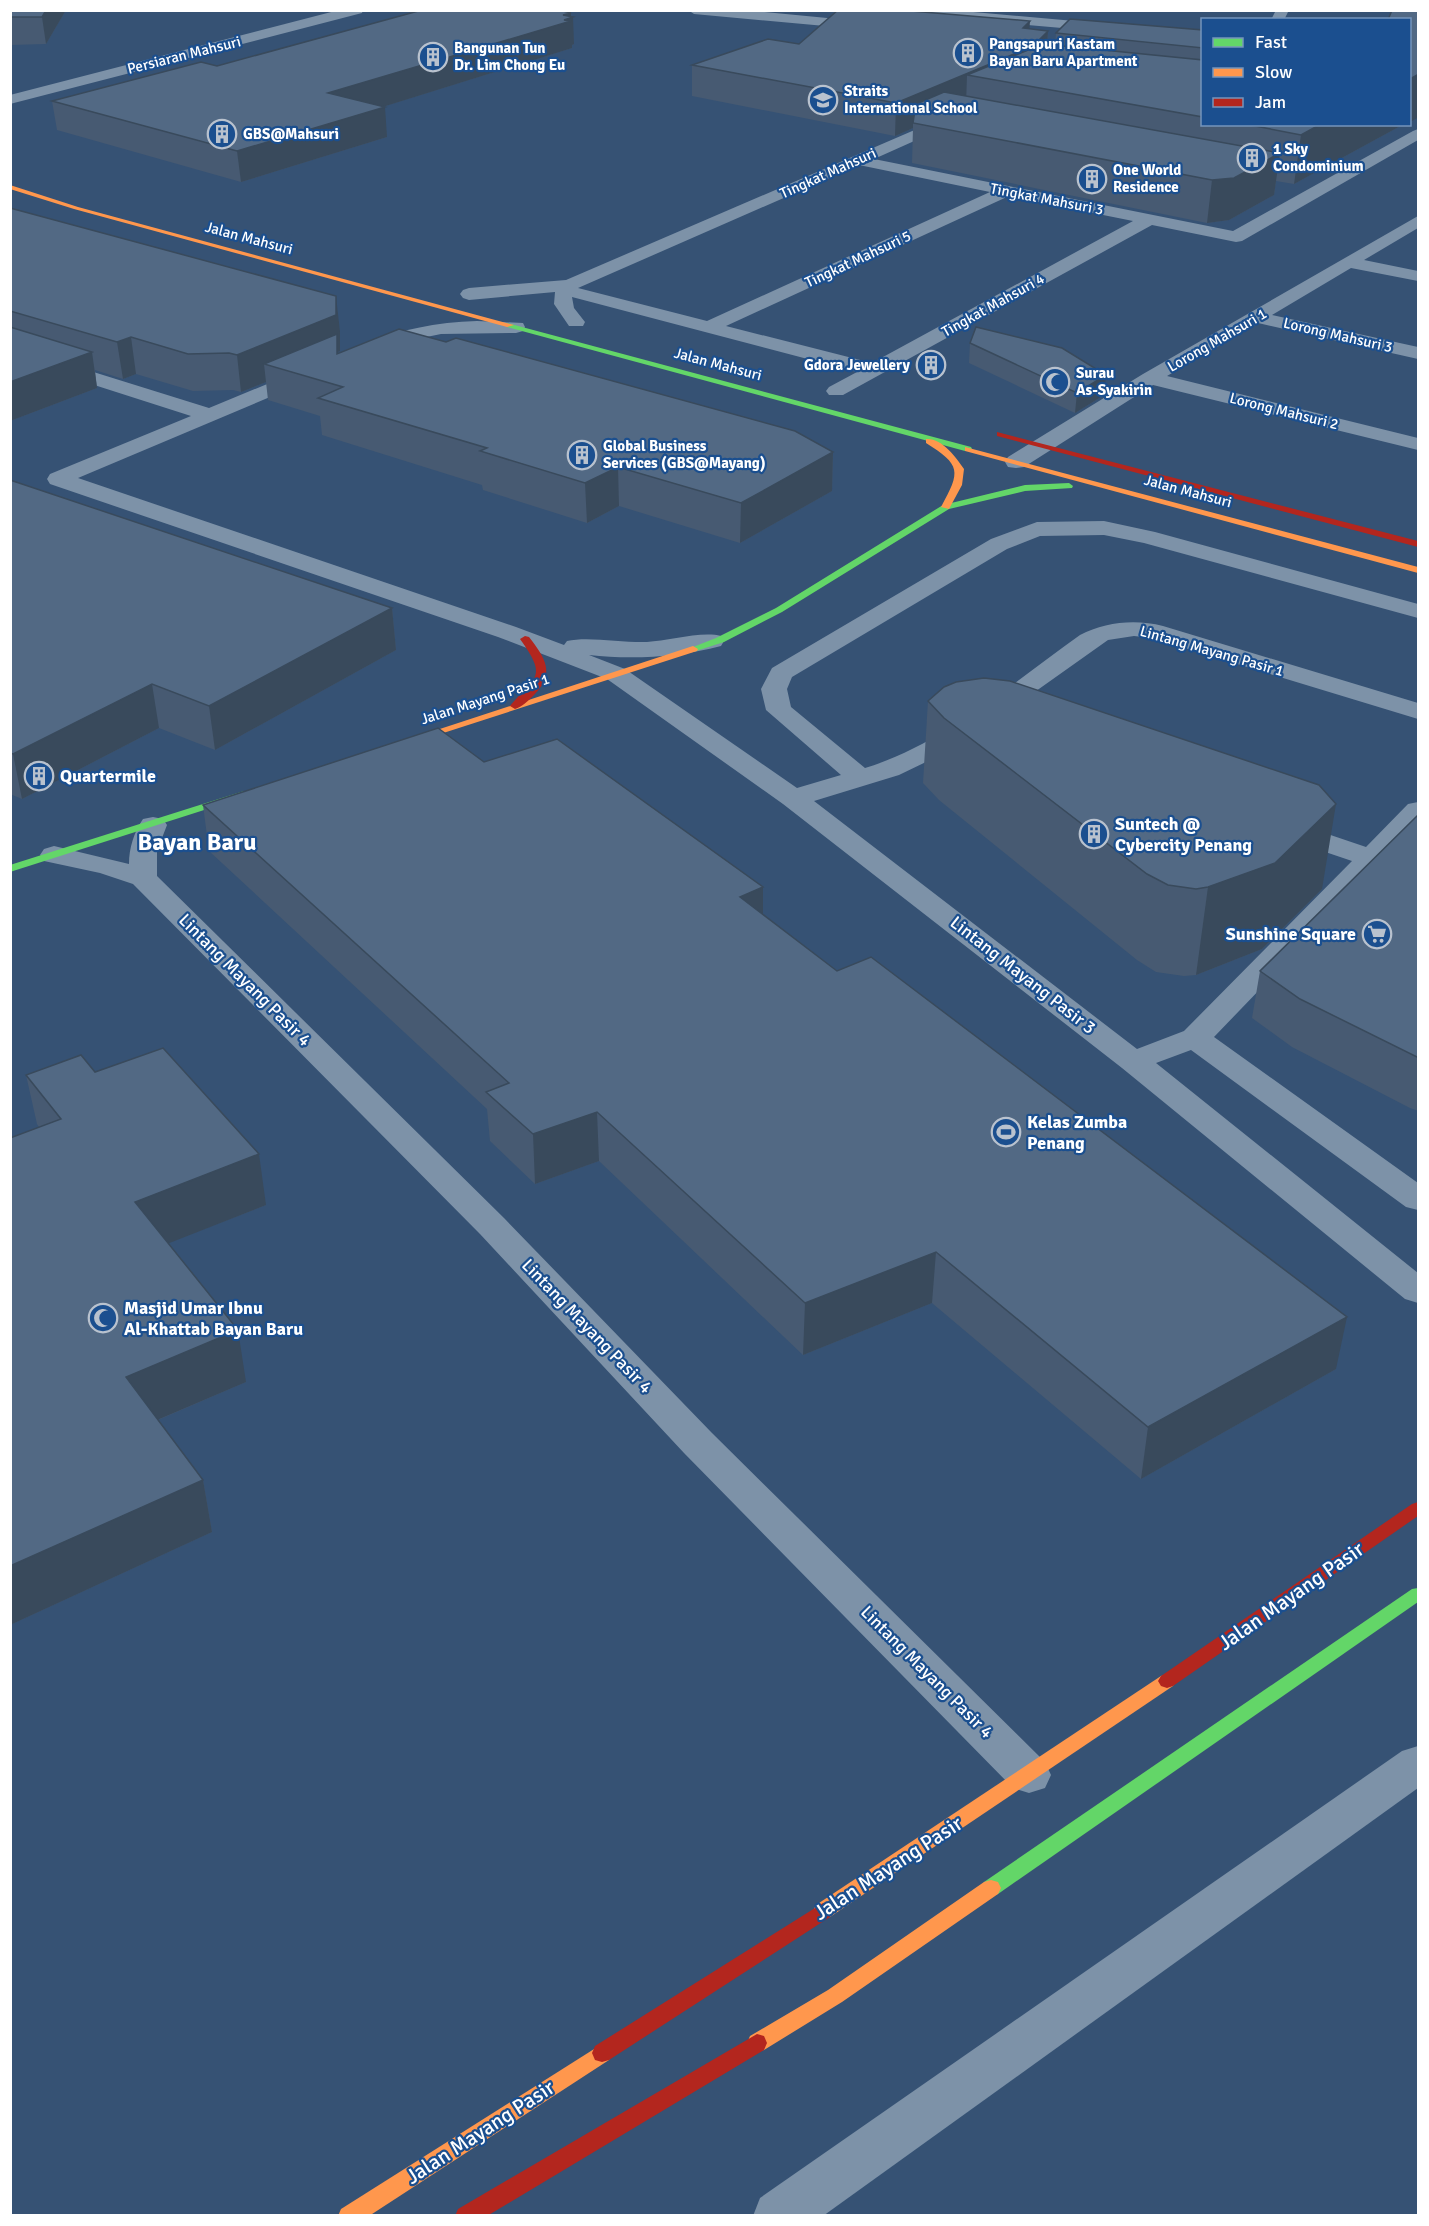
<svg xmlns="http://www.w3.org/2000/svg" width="1429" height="2226" font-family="Signika,sans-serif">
<rect width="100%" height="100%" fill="#365274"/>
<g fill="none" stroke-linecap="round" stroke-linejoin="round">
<g fill="#7d92a8" fill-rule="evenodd">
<polygon points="339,10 363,10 362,13 10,104 10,95"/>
<polygon points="688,10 743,10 869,22 876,26 869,30 694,14"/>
<polygon points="893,10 951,10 1108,24 1115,28 1108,32 899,14"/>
<polygon points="1276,10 1289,10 1284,20 1271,20"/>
<path d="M954,113L959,115L962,118L959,121L874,159L1233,231L1413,131L1418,129V140L1242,241L1236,242L1152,225L843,395H829L826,391L829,387L857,372L572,297L574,308L585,322L583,326H569L554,304L555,292L469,300L463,298L460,294L463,290L469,288L566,280ZM859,165L990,192L707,321L578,288ZM1009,196L1133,221L872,363L726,326Z"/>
<polygon points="1418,216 1418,228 1364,260 1418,271 1418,281 1351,268 1272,315 1418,347 1418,359 1258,323 1167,376 1418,438 1418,450 1153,385 1024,467 1016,468 1008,467 1005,462 1008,457 1143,374"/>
<path d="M477,321L523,323L525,327L523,331L516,333L441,334L412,340L369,354L362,352L359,348L362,344C400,330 436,322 477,321Z"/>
<path d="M10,346L209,408L301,370H315L318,374L315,378L78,478L516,627L564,645L567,641C588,636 623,643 647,642C668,641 701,631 721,636L724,641L721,646C678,657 633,660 589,655L625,669L797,788L841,775L766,710L761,689L772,668L991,539L1037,522L1104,521L1155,532L1418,604V618L1144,543L1104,535L1040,536L1007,549L792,677L787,689L791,707L865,768C942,745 1015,681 1080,635C1105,622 1135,619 1163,626L1418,703V719L1152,638L1134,636L1108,640L957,747L899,775L814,801L1137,1049L1184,1031L1352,861L1278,836L1274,830L1278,824L1288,822L1298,824L1366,847L1408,804L1418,802V825L1214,1037L1418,1183V1210L1406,1207L1191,1050L1156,1063L1418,1273V1303L1405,1299L1122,1068L783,804L607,679L498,637L50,484L47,479L50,474L191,416L10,358Z"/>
<path d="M153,817L163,819L167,825L157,851V876L504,1218L712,1433L1045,1762L1051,1775L1045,1788L1029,1793L1013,1788L684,1453L480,1234L133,884L100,873L44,861L40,855L44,849L54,846L129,864C129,848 134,832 143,819Z"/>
<polygon points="1418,1746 1418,1788 823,2216 753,2216 760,2198 1402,1751"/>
</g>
<g fill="#63d668" fill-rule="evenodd">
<polygon points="507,323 971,447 972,449 965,451 507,327"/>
<polygon points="1069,483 1073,486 1072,488 1025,491 949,509 782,612 724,642 693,652 688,649 716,638 776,608 943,505 1025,485"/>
<polygon points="244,791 250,794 248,796 10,872 10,865"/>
<polygon points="1418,1588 1418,1602 998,1894 991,1896 984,1894 981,1888 984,1882 1412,1589"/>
</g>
<g fill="#ff974d" fill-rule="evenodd">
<polygon points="10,185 78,207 514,325 507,327 74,209 10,189"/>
<path d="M926,439C942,438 956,457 964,469L962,485L949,509L941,507C961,471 961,465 926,443Z"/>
<polygon points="965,447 1418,567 1418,573 965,451"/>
<polygon points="693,646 698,649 697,651 403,746 395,746 394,744"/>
<polygon points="1167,1674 1173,1676 1176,1681 1173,1686 830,1917 823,1919 816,1917 813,1911 816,1905 1161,1676"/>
<polygon points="991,1880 998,1882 1001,1888 998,1894 842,2002 764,2050 757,2052 750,2050 747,2043 750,2036 828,1990 984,1882"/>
<polygon points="602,2044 609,2046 612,2053 609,2060 369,2216 338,2216 341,2209"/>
</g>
<g fill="#b3261e" fill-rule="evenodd">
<polygon points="997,432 1418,541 1418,547 997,436"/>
<path d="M525,636L529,637C545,658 556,673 534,695C528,701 522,707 515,709L510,706C536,676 548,678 520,639Z"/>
<polygon points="1418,1502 1418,1516 1173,1686 1167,1688 1161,1686 1158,1681 1161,1676 1412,1504"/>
<polygon points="823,1903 830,1905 833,1911 830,1917 609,2060 602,2062 595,2060 592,2053 595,2046"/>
<polygon points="757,2034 764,2036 767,2043 764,2050 487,2216 455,2216 458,2209"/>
</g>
</g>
<g fill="#475a72">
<polygon points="10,10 66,10 46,44 10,45"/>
<polygon points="571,13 574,44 572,45 572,48 382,107 387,137 241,182 57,130 52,101 217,66"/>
<polygon points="1030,29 1048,31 1047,45 1055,45 1056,33 1203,30 1203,124 1404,124 1294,184 1276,181 1274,195 1229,220 1207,223 912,163 913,128 895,136 692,96 692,65 799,44"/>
<polygon points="10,208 340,332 340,351 338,352 338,354 833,452 832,491 740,543 619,506 587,523 483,490 482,485 322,435 320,416 268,400 266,382 241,392 233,390 193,391 136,374 123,379 95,370 97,388 10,421"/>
<polygon points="970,343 1104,395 1075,413 969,363"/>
<polygon points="10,480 392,608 396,650 215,750 159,728 22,799 10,794"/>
<polygon points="928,701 1322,889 1262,949 1196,975 1184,976 1156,972 1137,960 939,800 923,783"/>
<polygon points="484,762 763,887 763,914 1336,1369 1141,1479 932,1303 803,1355 599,1161 535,1184 490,1141 487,1109 209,851 203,805"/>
<polygon points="1419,814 1419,1111 1410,1108 1292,1047 1252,1018 1260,971"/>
<polygon points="95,1072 266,1205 168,1243 246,1382 158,1420 203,1480 212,1532 10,1625 10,1138 39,1127 37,1124 26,1075"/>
</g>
<g fill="#394a5c">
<polygon points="46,10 66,10 46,44 42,17"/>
<polygon points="571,13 571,17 573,17 574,44 572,45 572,48 331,123 328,93"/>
<polygon points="1030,21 1028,48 1048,31 1046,61 967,75 966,105 913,123 913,128 895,136 896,103"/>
<polygon points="1419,74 1419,117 1410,122 1410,79"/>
<polygon points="385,107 387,137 241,182 237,151"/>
<polygon points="1321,124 1404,124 1294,184 1301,135"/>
<polygon points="1280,153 1274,195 1229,220 1207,223 1212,180"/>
<polygon points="336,296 340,332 340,351 338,352 340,370 264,364 266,382 241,392 237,355"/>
<polygon points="131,337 136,374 123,379 117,342"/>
<polygon points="92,352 97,388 10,421 10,382"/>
<polygon points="1106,375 1104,395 1075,413 1077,393"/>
<polygon points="833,452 832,491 740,543 741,503"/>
<polygon points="618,467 619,506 587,523 585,483"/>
<polygon points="392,608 396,650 215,750 209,706"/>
<polygon points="152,684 159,728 22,799 13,754"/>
<polygon points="1336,804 1322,889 1262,949 1196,975 1208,887"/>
<polygon points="763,887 763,934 740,897"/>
<polygon points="597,1112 599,1161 535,1184 533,1134"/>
<polygon points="259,1154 266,1205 144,1253 135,1202"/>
<polygon points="936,1252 932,1303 803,1355 805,1303"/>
<polygon points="1347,1317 1336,1369 1141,1479 1148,1427"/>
<polygon points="238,1330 246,1382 136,1429 126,1377"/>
<polygon points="203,1480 212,1532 10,1625 10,1566"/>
</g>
<g fill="#526984" stroke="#394a5c" stroke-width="1.5">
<polygon points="10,10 46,10 42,17 10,17"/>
<polygon points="422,10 559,10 571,13 563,15 573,17 564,20 571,21 328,93 385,107 237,151 52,101 201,62 217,66"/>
<polygon points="838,10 899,10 1030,21 1023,28 1048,31 1033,46 896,103 692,65 768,39 799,44"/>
<polygon points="1392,10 1419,10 1419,74 1410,79 1410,20 1388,20"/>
<polygon points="1070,19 1203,30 1203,48 1056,33"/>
<polygon points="1043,44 1203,60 1203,117 967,75"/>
<polygon points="944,92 1280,153 1234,178 1212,180 913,123 916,104"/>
<polygon points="1245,124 1321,124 1301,135"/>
<polygon points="10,208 336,296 336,315 237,355 229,353 188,354 131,337 117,342 10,311"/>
<polygon points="10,327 92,352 10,382"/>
<polygon points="976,327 1062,348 1106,375 1077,393 970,343"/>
<polygon points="399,329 446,342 456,338 795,431 833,452 741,503 618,467 585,483 480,451 487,448 318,398 343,387 264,364 337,334 337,354"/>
<polygon points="10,480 392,608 209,706 152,684 13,754 10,753"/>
<polygon points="984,678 1010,681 1319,785 1336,804 1275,863 1208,887 1196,889 1168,885 1147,874 944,718 928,701 944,687 956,682"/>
<polygon points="438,728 484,762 557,739 763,887 740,897 837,971 871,957 1347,1317 1148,1427 936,1252 805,1303 597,1112 533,1134 486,1092 509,1083 203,805"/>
<polygon points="1419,814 1419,1058 1300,999 1260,971"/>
<polygon points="163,1048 259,1154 135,1202 238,1330 126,1377 203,1480 10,1566 10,1138 61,1119 26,1075 81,1055 95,1072"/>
</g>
<defs>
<g id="building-ring" transform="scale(1.5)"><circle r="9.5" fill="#1b4f8f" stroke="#b9c2ce" stroke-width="1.5"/><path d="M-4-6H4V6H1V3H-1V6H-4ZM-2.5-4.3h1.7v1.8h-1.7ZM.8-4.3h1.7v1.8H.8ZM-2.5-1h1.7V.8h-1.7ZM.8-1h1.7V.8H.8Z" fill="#b9c2ce"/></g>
<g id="school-ring" transform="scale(1.5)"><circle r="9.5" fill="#1b4f8f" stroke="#b9c2ce" stroke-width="1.5"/><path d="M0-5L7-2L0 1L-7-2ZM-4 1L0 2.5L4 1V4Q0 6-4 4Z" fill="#b9c2ce"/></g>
<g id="mosque-ring" transform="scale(1.5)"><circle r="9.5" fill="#1b4f8f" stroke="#b9c2ce" stroke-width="1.5"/><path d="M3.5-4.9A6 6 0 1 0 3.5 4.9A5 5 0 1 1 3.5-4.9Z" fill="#b9c2ce"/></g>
<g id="supermarket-ring" transform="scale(1.5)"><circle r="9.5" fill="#1b4f8f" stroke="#b9c2ce" stroke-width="1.5"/><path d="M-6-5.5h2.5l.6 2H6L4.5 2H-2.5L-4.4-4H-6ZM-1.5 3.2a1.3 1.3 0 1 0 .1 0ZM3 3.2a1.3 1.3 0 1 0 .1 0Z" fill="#b9c2ce"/></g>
<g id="stadium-ring" transform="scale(1.5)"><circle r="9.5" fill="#1b4f8f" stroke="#b9c2ce" stroke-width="1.5"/><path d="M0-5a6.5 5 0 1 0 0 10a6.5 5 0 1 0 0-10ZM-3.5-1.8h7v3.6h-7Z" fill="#b9c2ce"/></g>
</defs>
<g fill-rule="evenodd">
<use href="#building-ring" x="968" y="53"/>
<use href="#building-ring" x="433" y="57"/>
<use href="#school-ring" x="823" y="100"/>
<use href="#building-ring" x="222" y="134"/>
<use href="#building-ring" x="1252" y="158"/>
<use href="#building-ring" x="1092" y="179"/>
<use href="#building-ring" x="931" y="365"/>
<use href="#mosque-ring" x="1055" y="382"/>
<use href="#building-ring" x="582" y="455"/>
<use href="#building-ring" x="39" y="776"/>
<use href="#building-ring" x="1094" y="834"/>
<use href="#supermarket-ring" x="1377" y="934"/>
<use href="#stadium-ring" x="1006" y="1132"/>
<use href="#mosque-ring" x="103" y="1318"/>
</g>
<g text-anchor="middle" stroke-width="4.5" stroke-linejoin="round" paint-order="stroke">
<g font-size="15" font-weight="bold" fill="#fff" stroke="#1b4f8f" text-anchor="start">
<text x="989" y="49">Pangsapuri Kastam<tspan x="989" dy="17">Bayan Baru Apartment</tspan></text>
<text x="454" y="53">Bangunan Tun<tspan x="454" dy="17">Dr. Lim Chong Eu</tspan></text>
<text x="844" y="96">Straits<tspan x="844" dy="17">International School</tspan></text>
<text x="243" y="139">GBS@Mahsuri</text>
<text x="1273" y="154">1 Sky<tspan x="1273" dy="17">Condominium</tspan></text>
<text x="1113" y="175">One World<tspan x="1113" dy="17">Residence</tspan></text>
<text x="910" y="370" text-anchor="end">Gdora Jewellery</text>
<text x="1076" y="378">Surau<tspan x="1076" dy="17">As-Syakirin</tspan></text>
<text x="603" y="451">Global Business<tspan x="603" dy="17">Services (GBS@Mayang)</tspan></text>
</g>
<g font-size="15" fill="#fff" stroke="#1b4f8f">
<text transform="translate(184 55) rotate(-14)" y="5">Persiaran Mahsuri</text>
<text transform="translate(828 173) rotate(-24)" y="5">Tingkat Mahsuri</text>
<text transform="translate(1047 199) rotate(11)" y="5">Tingkat Mahsuri 3</text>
<text transform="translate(249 238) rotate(15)" y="5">Jalan Mahsuri</text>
<text transform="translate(858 259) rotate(-25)" y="5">Tingkat Mahsuri 5</text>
<text transform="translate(993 305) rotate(-29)" y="5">Tingkat Mahsuri 4</text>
<text transform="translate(1338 335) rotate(13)" y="5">Lorong Mahsuri 3</text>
<text transform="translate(1217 340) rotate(-30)" y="5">Lorong Mahsuri 1</text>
<text transform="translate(718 364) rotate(15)" y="5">Jalan Mahsuri</text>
<text transform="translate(1284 411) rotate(14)" y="5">Lorong Mahsuri 2</text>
<text transform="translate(1188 491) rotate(15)" y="5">Jalan Mahsuri</text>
<text transform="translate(1212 651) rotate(16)" y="5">Lintang Mayang Pasir 1</text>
<text transform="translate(485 699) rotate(-18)" y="5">Jalan Mayang Pasir 1</text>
</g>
<g font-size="18" font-weight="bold" fill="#fff" stroke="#1b4f8f" text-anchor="start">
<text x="60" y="782">Quartermile</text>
<text x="1115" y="830">Suntech @<tspan x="1115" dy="21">Cybercity Penang</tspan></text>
<text x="1356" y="940" text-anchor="end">Sunshine Square</text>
<text x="1027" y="1128">Kelas Zumba<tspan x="1027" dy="21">Penang</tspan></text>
<text x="124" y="1314">Masjid Umar Ibnu<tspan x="124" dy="21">Al-Khattab Bayan Baru</tspan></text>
</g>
<g font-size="18" fill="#fff" stroke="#1b4f8f">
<text transform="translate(1023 975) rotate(38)" y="6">Lintang Mayang Pasir 3</text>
<text transform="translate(245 980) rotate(45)" y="6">Lintang Mayang Pasir 4</text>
<text transform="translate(587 1326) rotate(46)" y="6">Lintang Mayang Pasir 4</text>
<text transform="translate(927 1672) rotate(45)" y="6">Lintang Mayang Pasir 4</text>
</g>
<g font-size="21" fill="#fff" stroke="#1b4f8f">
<text transform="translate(1291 1596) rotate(-35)" y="7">Jalan Mayang Pasir</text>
<text transform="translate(888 1868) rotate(-33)" y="7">Jalan Mayang Pasir</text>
<text transform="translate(480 2132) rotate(-33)" y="7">Jalan Mayang Pasir</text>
</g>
<g font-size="24" font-weight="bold" fill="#fff" stroke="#1b4f8f">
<text x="197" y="850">Bayan Baru</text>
</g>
</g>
<rect width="1429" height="2226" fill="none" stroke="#ffffff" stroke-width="24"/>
<rect x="1201" y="18" width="210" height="108" fill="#1b4f8f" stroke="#7695bc" stroke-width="1.5"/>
<rect x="1213" y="38" width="30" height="9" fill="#63d668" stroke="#7695bc" stroke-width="1.5"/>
<text x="1255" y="48" font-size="18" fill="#ffffff">Fast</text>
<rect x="1213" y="68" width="30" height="9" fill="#ff974d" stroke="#7695bc" stroke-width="1.5"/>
<text x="1255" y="78" font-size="18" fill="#ffffff">Slow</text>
<rect x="1213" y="98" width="30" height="9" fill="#b3261e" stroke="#7695bc" stroke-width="1.5"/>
<text x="1255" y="108" font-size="18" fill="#ffffff">Jam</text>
</svg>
